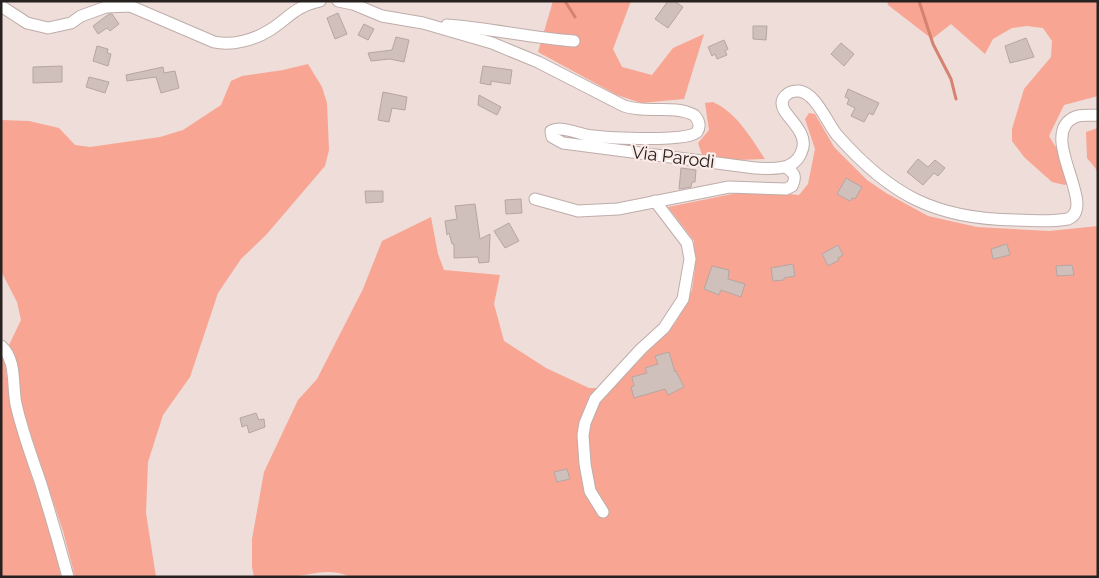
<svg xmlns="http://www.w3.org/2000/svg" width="1099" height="578" font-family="Raleway,sans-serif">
<rect width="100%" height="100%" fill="#eeddd9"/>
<g fill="#f8a593">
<polygon points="553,1 631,1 613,49 622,67 652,75 673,48 704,34 684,99 641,103 617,95 538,52"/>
<polygon points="887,1 1098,1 1098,96 1064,105 1049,136 1070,170 1072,179 1065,185 1052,182 1024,157 1012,141 1012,129 1024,89 1051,57 1052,41 1043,28 1027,26 1012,28 993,39 985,54 951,24 932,39 888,5"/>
<polygon points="308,64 322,87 327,103 329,150 325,166 266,235 241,259 218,293 190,377 163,415 148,462 146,513 156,577 75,577 63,531 28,427 20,397 15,355 9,345 21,320 17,302 1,271 1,120 29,121 59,128 75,145 90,147 160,137 183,130 221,105 231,81 242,76 283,70"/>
<path d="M713,102C737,113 751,138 765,159L736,160L702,155L698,143L709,130L705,103Z"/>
<path d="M809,113L815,114L834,147L867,180L886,193L928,216L977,227L1049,231L1098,226V577H350C328,567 313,575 291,577C279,577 266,577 254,577L252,567V539L264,472L298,400L317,379L363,289L382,241L431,217L438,254L444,270L500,275L494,304L504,341L546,368L589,388H612L676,322L692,290L695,268L694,241L668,207L742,192H768L799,195L808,184L815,149L805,119Z"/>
<polygon points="1098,128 1098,175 1096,169 1087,158 1086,132"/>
<path d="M1,358L4,359C8,379 9,400 14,419C29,472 49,523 61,577H1Z"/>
</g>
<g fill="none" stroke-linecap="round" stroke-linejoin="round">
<g stroke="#d58271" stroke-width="3">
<polyline points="565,1 575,17"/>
<polyline points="919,1 933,44 951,79 956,99"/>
</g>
</g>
<g fill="#d0c0bc" stroke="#b6a6a2">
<polygon points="668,1 674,1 683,7 668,28 655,19"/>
<polygon points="338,13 347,34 335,39 327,18"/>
<polygon points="109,14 112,14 119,24 110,31 107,28 98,34 93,26"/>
<polygon points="364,24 374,29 368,40 358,35"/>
<polygon points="753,26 767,26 766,40 753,39"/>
<polygon points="396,37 409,40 404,62 390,59 371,61 368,53 392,50"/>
<polygon points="1026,38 1034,57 1010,63 1005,46"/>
<polygon points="724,40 728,49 725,51 727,55 717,59 715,54 712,56 708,47"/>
<polygon points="841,43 854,54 844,66 831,54"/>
<polygon points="97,46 108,49 107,53 111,54 108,66 93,61"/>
<polygon points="62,66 62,82 33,83 33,67"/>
<polygon points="483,66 512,70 510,84 491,81 491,85 480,83"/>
<polygon points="163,67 164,73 175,71 179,88 161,93 156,77 127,81 126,75"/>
<polygon points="89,77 109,82 105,93 86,87"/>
<polygon points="848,89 879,103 873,115 869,113 864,122 851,116 855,108 847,104 849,99 845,97"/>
<polygon points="383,92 407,97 405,110 392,108 389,122 378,120"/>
<polygon points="479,95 501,107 497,115 478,105"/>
<polygon points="918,159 928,167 935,160 945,168 938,176 934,173 923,185 907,172"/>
<polygon points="681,168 696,170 695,182 692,182 691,187 679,189"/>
<polygon points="846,178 862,187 855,199 852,198 850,201 837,194"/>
<polygon points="365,191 383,191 383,202 366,203"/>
<polygon points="521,199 522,213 506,214 505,200"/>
<polygon points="475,204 480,239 490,234 489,262 479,263 478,257 454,258 454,244 452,244 449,233 447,235 445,221 457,219 455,206"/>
<polygon points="509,223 519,241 505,248 494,231"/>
<polygon points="1007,244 1010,255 993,259 991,249"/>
<polygon points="838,245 843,255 838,258 839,260 828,266 822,254"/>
<polygon points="793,264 795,276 784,278 784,280 773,281 771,268"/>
<polygon points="1072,265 1074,275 1057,276 1056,266"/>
<polygon points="712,266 729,270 728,279 745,284 741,297 721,290 719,295 704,289"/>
<polygon points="669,352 675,372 676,371 684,387 668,395 665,389 634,398 631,387 634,386 632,377 647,373 645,368 658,364 655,356"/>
<polygon points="256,413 259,420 264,419 265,427 249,433 247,425 242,427 240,418"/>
<polygon points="567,469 570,479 557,482 554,472"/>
</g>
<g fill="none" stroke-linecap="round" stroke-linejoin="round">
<g stroke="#beadaa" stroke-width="13">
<g id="minor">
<path d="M338,1L353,4L382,16L423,23L492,43L538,62L624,106C646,114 673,104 694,115C699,120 701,126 697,132C690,142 608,138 593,136C580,135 562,125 551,131L552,137L563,143L755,168C771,169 794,171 801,153C804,147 804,140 801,134C797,125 789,118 784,110C778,99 788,90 799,91C816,93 827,123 837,135C890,195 935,219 1015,220C1032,221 1051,222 1068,219C1099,207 1036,134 1075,117C1082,114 1091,116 1098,115"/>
<path d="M1,6L27,23L48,28L71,23L81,16L106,7L130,6L214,42C232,46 254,40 270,30C290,17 294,7 320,1"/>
<path d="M447,25C489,28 531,38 574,41"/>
<path d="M535,199L578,211L618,209L729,187L786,189L792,186C797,176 794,173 786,167"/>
<path d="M1,346C17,360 12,385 16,404C22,431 31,455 40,481C50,513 59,544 68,577"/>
<polyline points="603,512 590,491 585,464 583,435 585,423 595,399 641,349 664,328 683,299 690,259 687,243 655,201"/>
</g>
</g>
<use href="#minor" stroke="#fff" stroke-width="11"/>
</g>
<g text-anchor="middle" stroke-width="4.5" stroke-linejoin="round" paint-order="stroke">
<g font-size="18" fill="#272120" stroke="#fbeae6">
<text transform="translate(673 157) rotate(7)" y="6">Via Parodi</text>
</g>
</g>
<rect width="1099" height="578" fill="none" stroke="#272120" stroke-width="5"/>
</svg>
